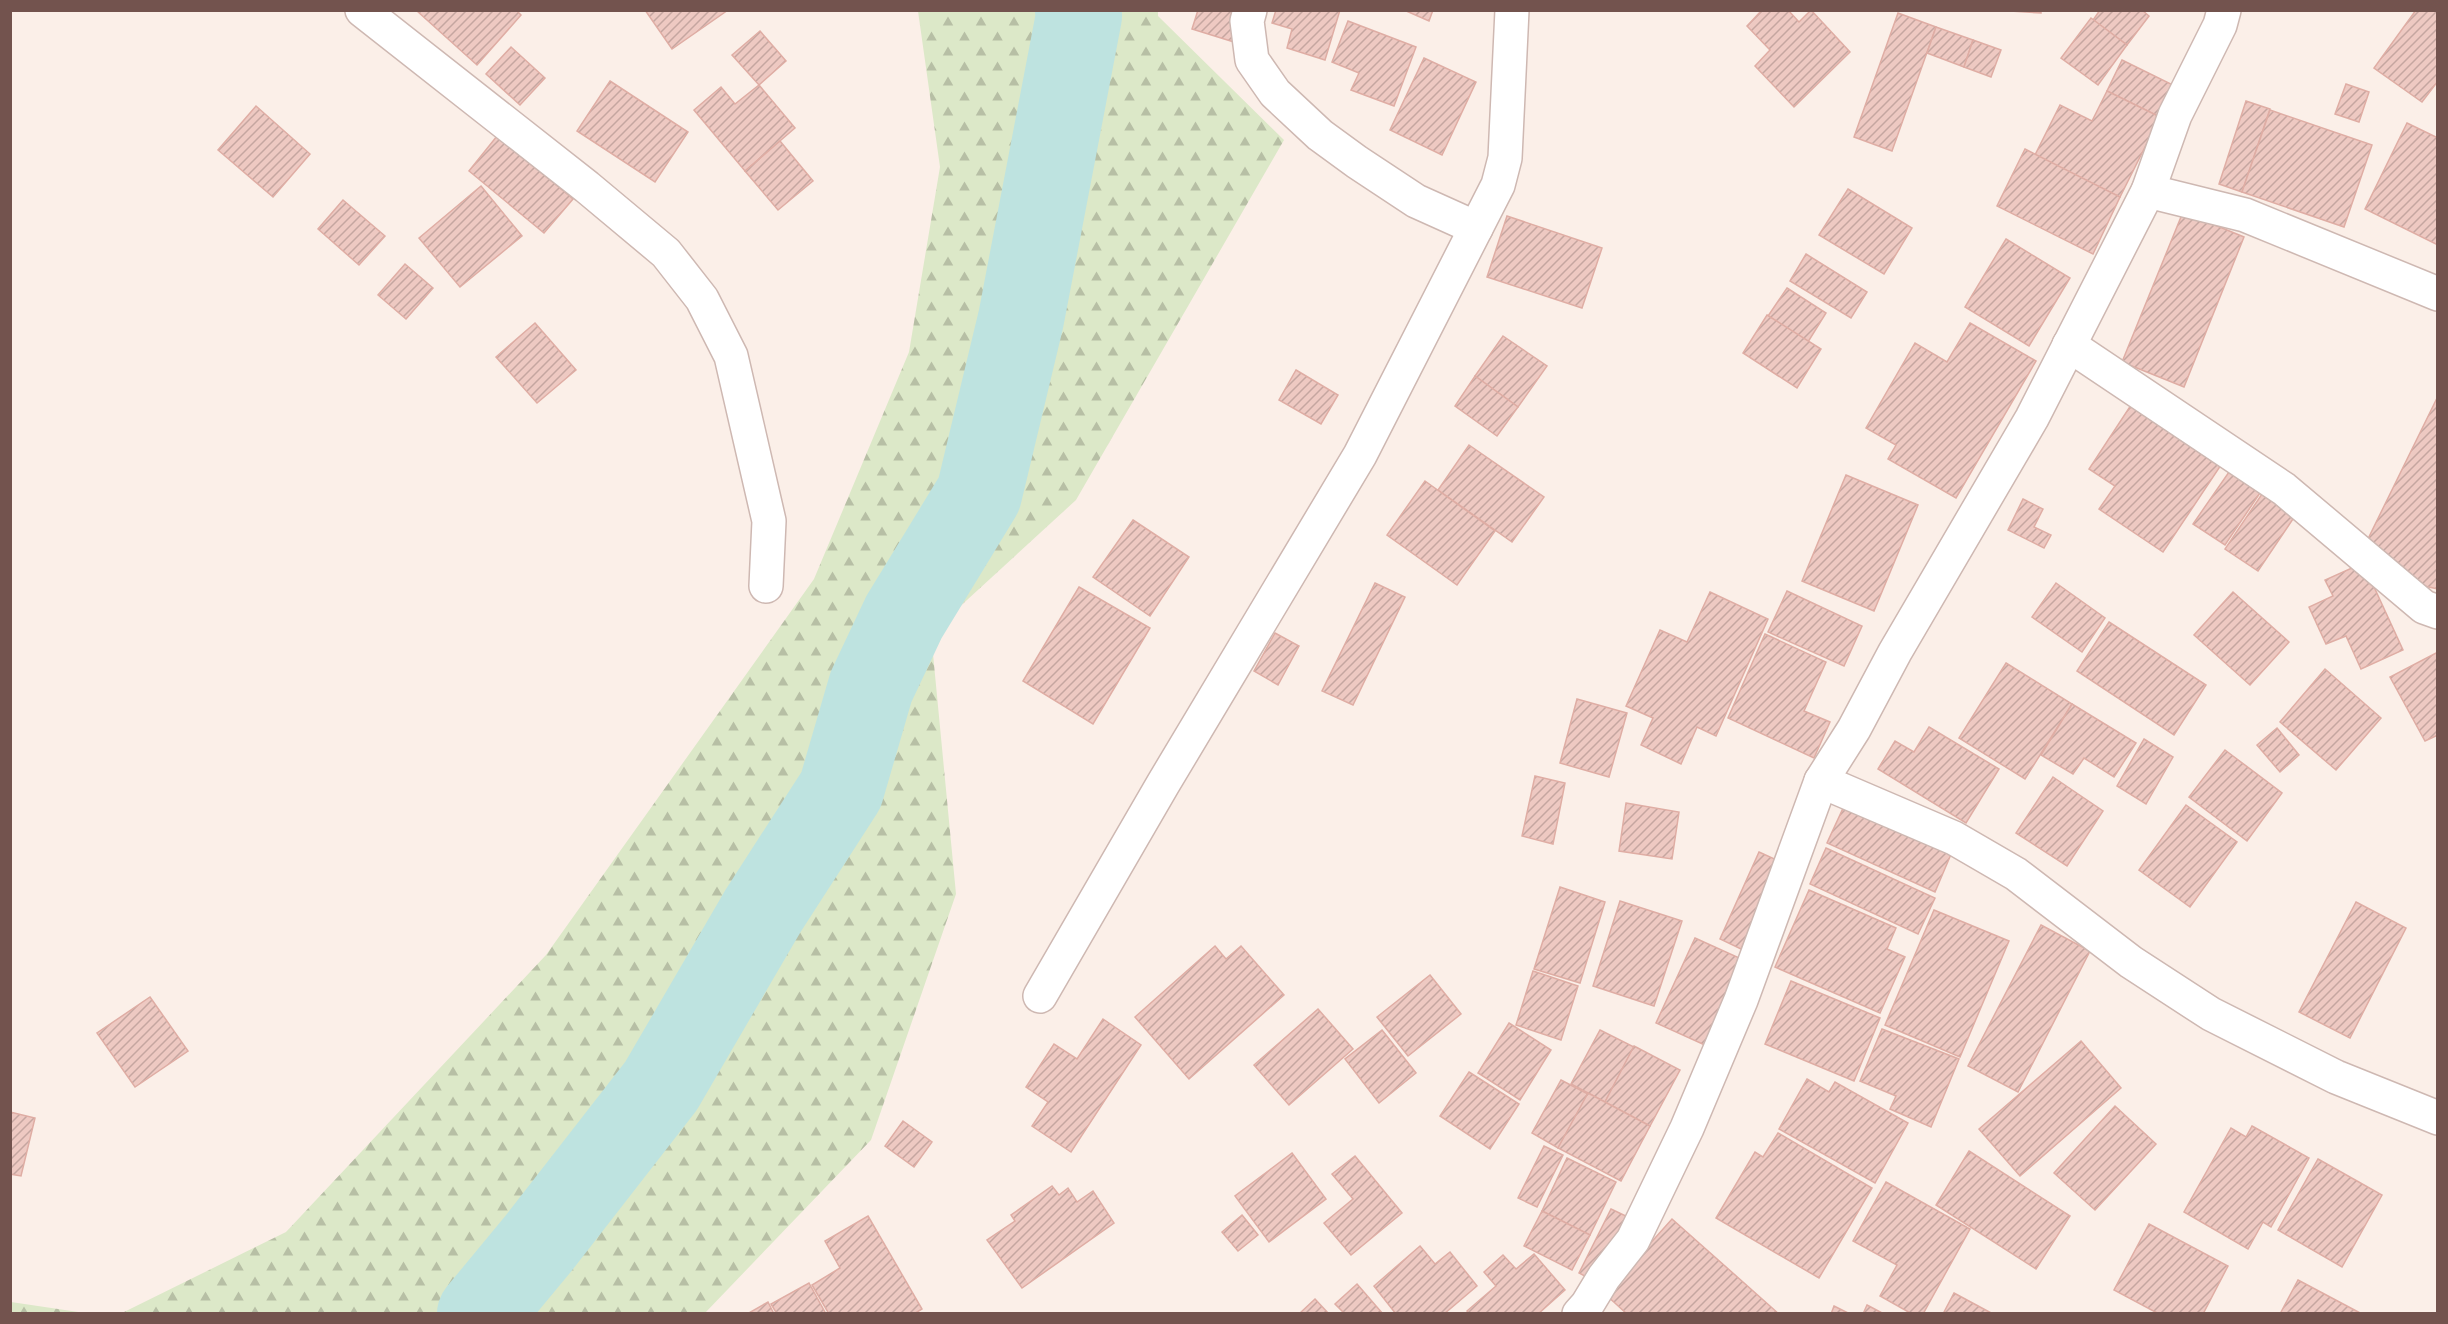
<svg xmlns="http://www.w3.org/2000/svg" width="2448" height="1324" font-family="Poppins,sans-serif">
<defs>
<pattern id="forest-firs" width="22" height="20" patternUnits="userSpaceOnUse" patternTransform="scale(1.5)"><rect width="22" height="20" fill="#dce8c8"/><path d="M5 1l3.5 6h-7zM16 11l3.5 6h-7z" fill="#b7bfa5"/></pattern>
<pattern id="building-hatch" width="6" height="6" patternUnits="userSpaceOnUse" patternTransform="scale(1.5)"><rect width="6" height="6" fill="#eec9c2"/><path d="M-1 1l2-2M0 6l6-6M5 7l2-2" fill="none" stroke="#c5a6a0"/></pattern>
</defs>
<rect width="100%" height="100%" fill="#fbefe8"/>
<g fill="url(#forest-firs)">
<polygon points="918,11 1158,11 1158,16 1284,140 1076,500 931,633 956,894 871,1140 705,1313 122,1313 286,1232 546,955 814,579 909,352 940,167"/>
<polygon points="10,1302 11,1302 85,1313 11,1313"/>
</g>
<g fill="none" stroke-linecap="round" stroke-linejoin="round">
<polyline stroke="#bee3e0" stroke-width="86" points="480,1314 538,1244 661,1086 763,911 841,790 871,687 904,617 979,494 1021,319 1079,16 1078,10"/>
</g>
<g fill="url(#building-hatch)" stroke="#dfada4" stroke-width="1.5">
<polygon points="516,10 521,15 477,65 417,11"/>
<polygon points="645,10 728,10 672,49"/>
<polygon points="1198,10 1243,10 1234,42 1192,29"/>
<polygon points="1276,10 1340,10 1325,60 1287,48 1292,29 1272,23"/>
<polygon points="1404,10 1433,10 1429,21"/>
<polygon points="1762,10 1788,10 1799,22 1811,10 1850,52 1794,107 1755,66 1770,50 1747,26"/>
<polygon points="1994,10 2041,10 2041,13"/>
<polygon points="2100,10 2142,10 2149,16 2127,45 2093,20"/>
<polygon points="2416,10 2438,10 2438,81 2422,102 2374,68"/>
<polygon points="1898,13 1936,27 1892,151 1854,137"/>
<polygon points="2091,18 2127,45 2098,85 2061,58"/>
<polygon points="1348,21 1416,47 1394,106 1351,90 1359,73 1332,62"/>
<polygon points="1936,27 1973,40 1964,67 1927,53"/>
<polygon points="760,31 786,61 759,85 732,55"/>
<polygon points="1973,40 2001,50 1991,77 1964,67"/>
<polygon points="511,47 545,78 520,105 486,74"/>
<polygon points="1424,58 1476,82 1442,155 1390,130"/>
<polygon points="2122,60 2175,86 2160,117 2107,91"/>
<polygon points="610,81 688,132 655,182 577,131"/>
<polygon points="2346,84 2369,92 2359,122 2335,114"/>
<polygon points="759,85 795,128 745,171 694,110 721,87 735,104"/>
<polygon points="2107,91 2160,117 2120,197 2035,155 2060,105 2092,121"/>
<polygon points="2246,101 2270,109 2242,192 2219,184"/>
<polygon points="256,106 310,154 273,197 218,150"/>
<polygon points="2270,110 2372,145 2344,227 2242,192"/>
<polygon points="2407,123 2438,138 2438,245 2365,209"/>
<polygon points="497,136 573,199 544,233 469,171"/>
<polygon points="780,141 813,181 778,210 745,171"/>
<polygon points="2025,149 2120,197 2093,254 1997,206"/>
<polygon points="481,186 522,236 460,287 419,238"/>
<polygon points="1848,189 1912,228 1884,274 1819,235"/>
<polygon points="343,200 385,236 359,265 318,229"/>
<polygon points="2183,212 2244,237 2184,387 2122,362"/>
<polygon points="1507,216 1602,248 1582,308 1487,277"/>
<polygon points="2006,239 2070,278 2029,346 1965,307"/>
<polygon points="1806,254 1867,292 1851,318 1790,281"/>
<polygon points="405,264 433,288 406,319 378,295"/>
<polygon points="1787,288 1826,313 1808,342 1768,316"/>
<polygon points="1767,315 1821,349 1797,388 1743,353"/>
<polygon points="535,323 576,370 537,403 496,357"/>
<polygon points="1970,323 2036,361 1956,498 1888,459 1896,445 1866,428 1915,343 1947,362"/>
<polygon points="1503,336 1547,366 1518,407 1475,376"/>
<polygon points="1296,370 1338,395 1321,424 1279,400"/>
<polygon points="1475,376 1518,407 1497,436 1455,406"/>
<polygon points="2438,396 2438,589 2406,582 2364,547"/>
<polygon points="2133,402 2223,462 2163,552 2099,509 2115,486 2089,469"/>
<polygon points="1469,445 1544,497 1512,542 1438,490"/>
<polygon points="2229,472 2260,493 2225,545 2193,524"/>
<polygon points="1846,475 1918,505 1874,611 1802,581"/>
<polygon points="1425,481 1495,531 1457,585 1387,535"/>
<polygon points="2262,494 2295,516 2258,571 2225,549"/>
<polygon points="2023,499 2043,509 2034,527 2051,535 2044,548 2008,530"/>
<polygon points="1133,520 1189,557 1150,616 1093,577"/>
<polygon points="2363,563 2403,650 2361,669 2346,636 2326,644 2309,607 2333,596 2325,580"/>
<polygon points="1375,583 1405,597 1353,705 1322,691"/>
<polygon points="2056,583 2105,618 2082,652 2032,617"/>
<polygon points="1079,587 1150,628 1093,724 1023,681"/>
<polygon points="1787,591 1862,626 1844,666 1768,632"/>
<polygon points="1710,592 1768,619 1716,736 1697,727 1681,764 1641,745 1653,718 1626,706 1660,630 1687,642"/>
<polygon points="2233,592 2289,642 2250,685 2194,635"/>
<polygon points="2109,622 2206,685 2174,735 2077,671"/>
<polygon points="1275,633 1299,646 1278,685 1254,671"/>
<polygon points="1765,634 1826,662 1804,711 1830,722 1814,758 1728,718"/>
<polygon points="2438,652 2438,735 2425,741 2390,677"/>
<polygon points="2006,663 2072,704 2025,779 1959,738"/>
<polygon points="2325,669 2381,718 2336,770 2280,722"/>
<polygon points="1577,699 1627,713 1609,777 1560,763"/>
<polygon points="2072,704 2136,743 2114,777 2084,758 2073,774 2041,755"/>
<polygon points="1929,727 1999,769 1966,823 1878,769 1895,741 1914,752"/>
<polygon points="2277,728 2299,755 2280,772 2257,745"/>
<polygon points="2144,739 2173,757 2146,804 2117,786"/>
<polygon points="2225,750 2282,793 2247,841 2189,797"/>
<polygon points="1535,776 1565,783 1553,844 1522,836"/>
<polygon points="2053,777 2103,811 2067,866 2016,833"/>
<polygon points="1626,803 1679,812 1672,859 1619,851"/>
<polygon points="1845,804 1952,852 1935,892 1827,843"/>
<polygon points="2186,805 2237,842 2190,907 2139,870"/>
<polygon points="1826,848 1935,898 1918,934 1810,884"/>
<polygon points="1759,852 1781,862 1741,949 1720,939"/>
<polygon points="1560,887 1605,902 1580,983 1534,969"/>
<polygon points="1809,890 1896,928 1887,949 1905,957 1880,1013 1775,967"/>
<polygon points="1620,901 1682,921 1654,1006 1593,986"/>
<polygon points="2356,902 2406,928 2350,1038 2299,1012"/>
<polygon points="1934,910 2009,941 1960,1057 1885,1025"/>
<polygon points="2041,925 2090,951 2018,1092 1968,1066"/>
<polygon points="1695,938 1746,961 1707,1046 1656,1023"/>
<polygon points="1215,946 1226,959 1241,946 1284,995 1189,1079 1135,1017"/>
<polygon points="1533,971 1578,986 1561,1040 1516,1025"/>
<polygon points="1430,975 1461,1014 1408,1056 1377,1017"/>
<polygon points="1791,981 1880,1018 1854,1081 1765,1044"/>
<polygon points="150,997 188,1051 135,1087 97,1033"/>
<polygon points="1318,1009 1353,1049 1289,1105 1254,1065"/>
<polygon points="1103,1019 1141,1045 1071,1152 1032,1126 1048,1102 1026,1087 1054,1044 1077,1059"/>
<polygon points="1509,1023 1551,1050 1520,1100 1478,1073"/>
<polygon points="1882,1029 1959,1059 1931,1127 1890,1109 1896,1096 1860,1081"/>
<polygon points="1382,1030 1416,1073 1379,1103 1345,1059"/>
<polygon points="1600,1030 1634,1047 1605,1102 1571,1084"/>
<polygon points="2081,1041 2121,1088 2020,1176 1979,1129"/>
<polygon points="1634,1046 1680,1070 1650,1126 1605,1102"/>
<polygon points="1469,1072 1519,1104 1490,1149 1440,1116"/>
<polygon points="1807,1079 1829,1092 1835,1082 1908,1123 1875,1183 1779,1129"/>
<polygon points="1561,1080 1588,1094 1558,1148 1532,1133"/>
<polygon points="1588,1093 1650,1126 1621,1181 1558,1148"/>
<polygon points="2115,1106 2156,1144 2095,1210 2054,1173"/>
<polygon points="10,1112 35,1118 21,1176 10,1174"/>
<polygon points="903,1121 932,1142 914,1167 885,1146"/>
<polygon points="2252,1126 2309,1158 2271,1227 2263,1222 2248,1249 2184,1212 2231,1128 2246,1137"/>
<polygon points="1778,1133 1872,1188 1819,1278 1716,1218 1755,1152 1763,1157"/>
<polygon points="1544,1146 1563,1155 1537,1207 1518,1198"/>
<polygon points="1969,1151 2070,1216 2036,1269 1936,1205"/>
<polygon points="1292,1153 1326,1199 1269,1242 1235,1196"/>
<polygon points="1355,1156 1402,1213 1351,1255 1324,1223 1353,1199 1332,1174"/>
<polygon points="1567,1158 1616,1182 1590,1235 1542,1211"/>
<polygon points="2318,1159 2382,1195 2342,1267 2278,1230"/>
<polygon points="1886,1182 1970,1229 1923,1314 1912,1314 1880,1296 1897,1265 1853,1241"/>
<polygon points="1052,1186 1059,1195 1068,1188 1077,1202 1093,1191 1114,1223 1022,1288 987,1240 1015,1221 1011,1215"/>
<polygon points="1611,1209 1626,1216 1594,1281 1579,1273"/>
<polygon points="1542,1211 1590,1235 1572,1270 1524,1246"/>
<polygon points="1242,1215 1258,1235 1238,1251 1222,1232"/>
<polygon points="868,1216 922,1309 914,1314 829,1314 812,1285 840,1268 825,1241"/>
<polygon points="1672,1219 1779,1314 1627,1314 1605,1294"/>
<polygon points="2149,1224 2228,1266 2203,1314 2159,1314 2114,1290"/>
<polygon points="1420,1246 1435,1264 1450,1252 1477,1286 1444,1314 1396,1314 1374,1286"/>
<polygon points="1534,1254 1565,1290 1538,1314 1470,1314 1467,1311 1496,1286 1484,1272 1503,1255 1516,1269"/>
<polygon points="2298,1280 2362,1314 2280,1314"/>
<polygon points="809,1283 826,1314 777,1314 771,1304"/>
<polygon points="1357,1284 1383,1314 1345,1314 1335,1304"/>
<polygon points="1954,1293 1993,1314 1943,1314"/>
<polygon points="1315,1299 1329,1314 1299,1314"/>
<polygon points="768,1302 774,1314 747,1314"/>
<polygon points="1867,1305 1884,1314 1863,1314"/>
<polygon points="1834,1306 1850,1314 1831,1314"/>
</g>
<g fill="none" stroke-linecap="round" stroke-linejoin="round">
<g stroke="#ceb8b2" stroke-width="36">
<g id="minor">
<polyline points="362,10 587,187 666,253 702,299 731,356 769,521 766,586"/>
<polyline points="1250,10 1247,21 1252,60 1275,93 1320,135 1357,162 1416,201 1476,228"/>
<polyline points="2148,191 2245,215 2438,294"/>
<polyline points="2069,345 2284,489 2424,607 2438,612"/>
<polyline points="1821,781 1954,838 2016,874 2131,962 2211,1014 2336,1077 2438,1118"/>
<polyline points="1040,996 1163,784 1360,455 1498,185 1505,158 1512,10"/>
<polyline points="1579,1314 1587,1305 1604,1277 1633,1240 1687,1128 1741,1000 1821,781 1854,729 1895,652 2032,418 2148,191 2175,115 2220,25 2224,10"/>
</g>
</g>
<use href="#minor" stroke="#fff" stroke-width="33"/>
</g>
<rect width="2448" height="1324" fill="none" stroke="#73534e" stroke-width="24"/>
</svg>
